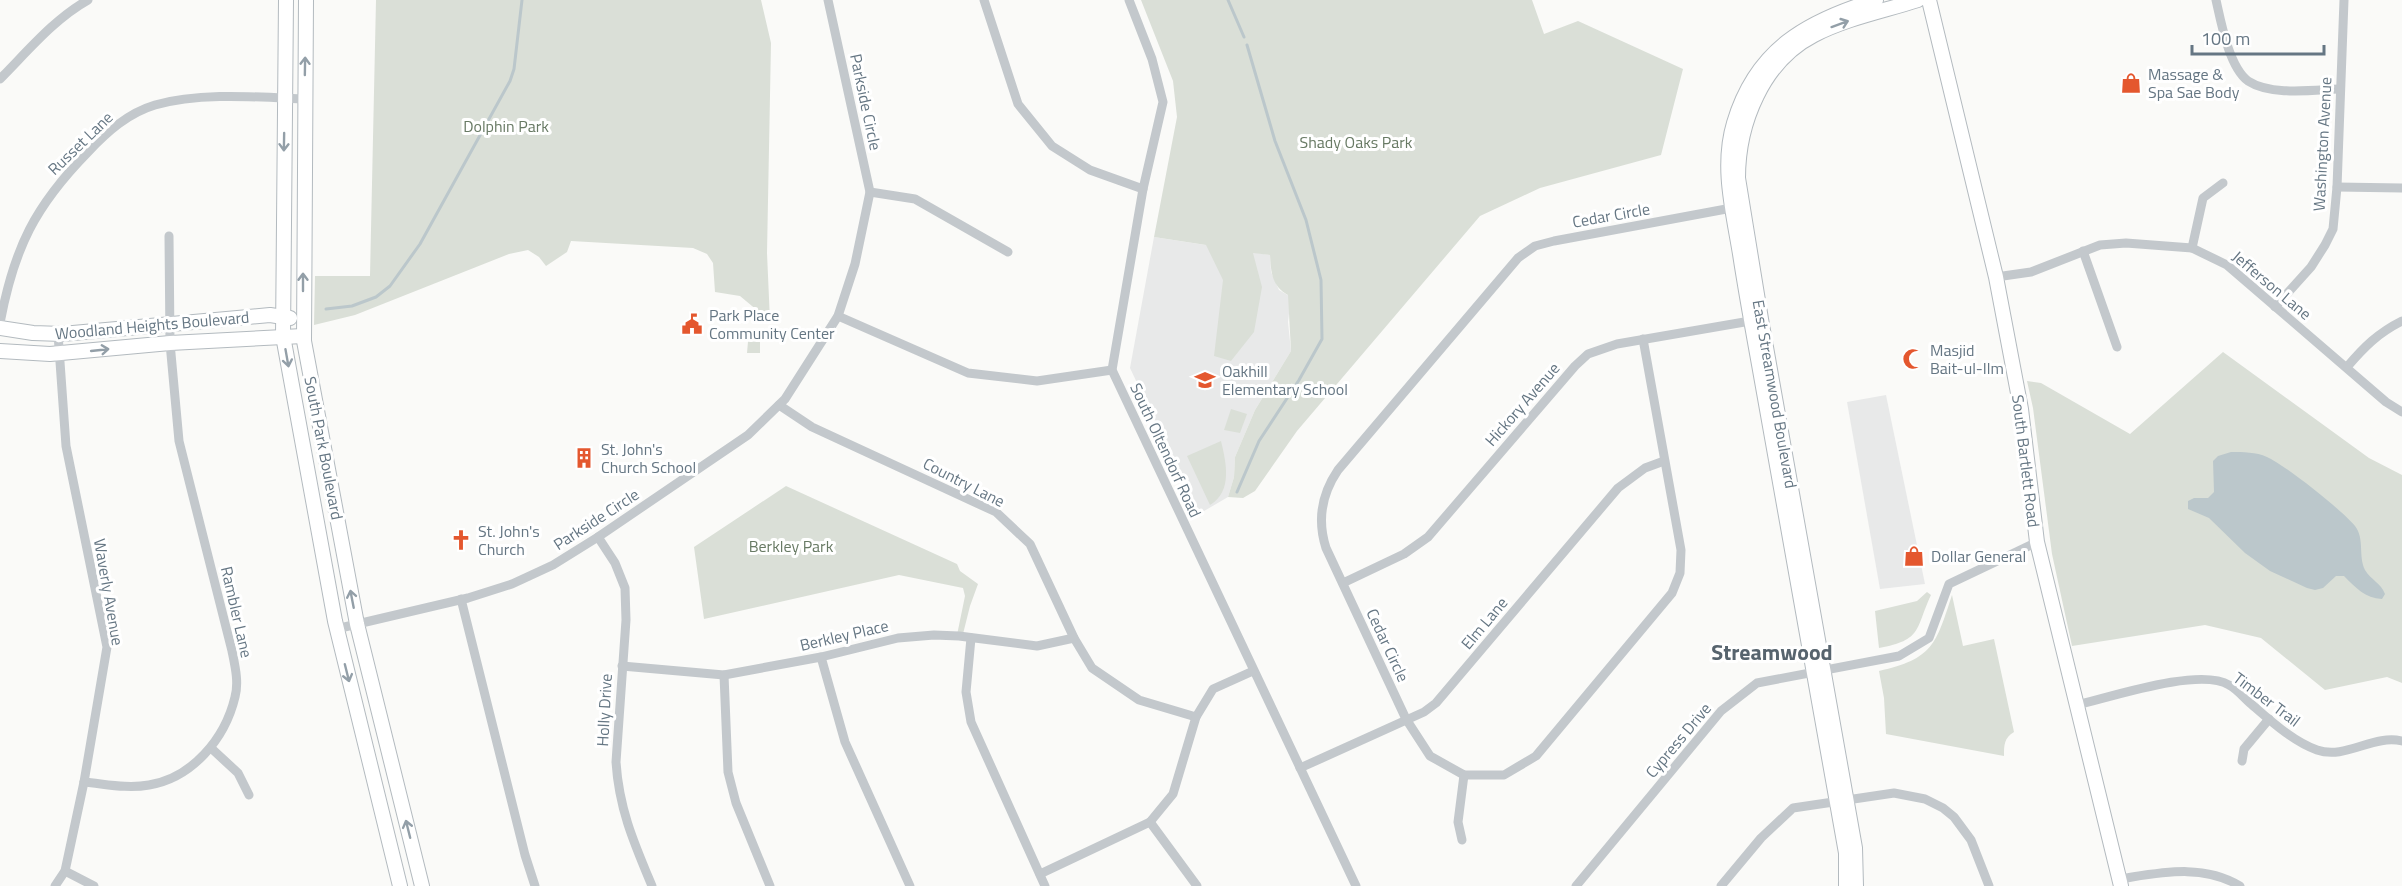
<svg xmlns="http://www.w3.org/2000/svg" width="2402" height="886" font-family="'Titillium Web',sans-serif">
<rect width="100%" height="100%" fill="#fafaf8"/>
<g fill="#e8e9e9">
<polygon points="1154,237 1270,255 1271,272 1279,290 1291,297 1288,322 1291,351 1255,410 1235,457 1234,477 1228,497 1199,514 1130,368"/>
<polygon points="1886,395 1925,584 1880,589 1847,402"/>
</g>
<g fill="#dadfd7">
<polygon points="376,0 761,0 771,43 767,253 770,321 740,296 715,292 713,263 707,254 693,248 571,241 567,252 546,266 539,257 528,250 509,254 355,315 314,325 315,276 370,276"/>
<path d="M1141,0H1532L1544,34L1578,21L1683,69L1661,155L1540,188L1480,216L1297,431L1255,491L1243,498L1228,497L1234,477L1235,457L1255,410L1291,351L1288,295C1272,286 1271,273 1270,255L1253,253L1262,287L1254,332L1231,361L1214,356L1223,280L1206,245L1154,237L1177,117L1173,81Z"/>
<polygon points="767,328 767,337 760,338 760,353 747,353 749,330"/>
<polygon points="2223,352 2369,458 2402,475 2402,683 2387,677 2325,690 2261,638 2205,625 2072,646 2052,554 2033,408 2027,381 2041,383 2130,434"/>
<polygon points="1231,409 1247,414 1240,433 1224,430"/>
<path d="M1221,441C1226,462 1233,491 1210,505L1187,456Z"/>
<polygon points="786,486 957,564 960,571 978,584 970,606 963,634 957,635 965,596 963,588 899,575 704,619 694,547"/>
<path d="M1927,592L1931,595C1915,629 1923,640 1879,648L1875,611L1917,601Z"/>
<path d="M1952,595L1963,646L1994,639L2014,732C2004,738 2004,745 2004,756L1886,734L1884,698L1879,671C1933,659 1936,644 1952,595Z"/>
</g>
<path fill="#bbc7cb" d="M2231,452C2243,452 2256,452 2267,457C2285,465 2343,511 2355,526C2365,539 2358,556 2365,570C2371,580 2381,583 2385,594L2382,599C2365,598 2356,588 2344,576H2336L2323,588L2315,590L2307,588L2270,571L2245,553L2209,518L2188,509V501L2194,498H2208L2214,492L2213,461L2218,456Z"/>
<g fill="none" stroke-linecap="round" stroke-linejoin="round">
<g stroke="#bbc7cb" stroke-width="3">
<polyline points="1228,0 1244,37"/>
<polyline points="326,309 352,306 376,297 390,286 420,244 510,81 514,69 522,0"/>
<polyline points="1237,492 1259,441 1299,380 1322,339 1321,280 1306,220 1275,141 1247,45"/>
</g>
<g stroke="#b3babf" stroke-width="16">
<g id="secondary">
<polyline points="286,0 283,336 335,621 400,886"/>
<polyline points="306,0 304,341 357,624 422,886"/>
<polyline points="1929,0 1996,277 2021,409 2037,542 2121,886"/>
<polyline points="0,328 33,333 62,334 270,315 290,318"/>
<polyline points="0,351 50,354 170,343 303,336"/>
<path d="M1846,886V853C1818,692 1788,531 1760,370C1753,331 1746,293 1740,254C1733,211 1721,166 1734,123C1756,49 1807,21 1876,0"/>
<path d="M1856,886L1855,848L1761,319L1738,178C1738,123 1763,61 1814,35C1847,18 1884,11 1918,0"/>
</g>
</g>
<g stroke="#c3c8cc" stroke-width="9">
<polyline points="984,0 1018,104 1052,146 1090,170 1143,189"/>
<polyline points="1129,0 1152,59 1163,102 1143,189 1112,370 1356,886"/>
<path d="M2216,0C2221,22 2229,67 2248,81C2271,96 2313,90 2339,89"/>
<path d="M0,79C27,52 54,19 88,0"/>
<polyline points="2337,187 2402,188"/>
<polyline points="870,192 915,199 1008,252"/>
<polyline points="2192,248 2203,198 2223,183"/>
<polyline points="2083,251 2117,347"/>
<polyline points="1996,277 2031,272 2100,245 2126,243 2192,248 2227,265 2386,402 2402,412"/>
<polyline points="2275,307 2311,267 2325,245 2333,229 2337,187 2344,0"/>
<polyline points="838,316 968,373 1037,381 1112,370"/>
<path d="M0,323C14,248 35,206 88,152C107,132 128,113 155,105C200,92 258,97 305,99"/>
<path d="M1643,339L1681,550L1680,573L1672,593L1536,756L1504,775H1464L1430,756L1406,719L1326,548C1317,520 1321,495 1338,470L1518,258L1535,246L1554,241L1737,207"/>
<path d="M2347,367C2364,347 2378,333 2402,321"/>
<polyline points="779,405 812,427 996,512 1030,544 1074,638 1092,668 1139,700 1196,717"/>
<path d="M598,537L615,563L625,588L626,620L616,762C619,809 634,843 652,886"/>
<polyline points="1343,583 1404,554 1428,537 1575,366 1588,354 1617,344 1756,320"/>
<polyline points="461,599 525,855 535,886"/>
<polyline points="336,629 468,598 512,584 553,565 598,537 748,435 785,399 838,316 855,264 870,192 828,0"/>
<polyline points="971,638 966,692 971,722 1045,886"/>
<polyline points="821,657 845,742 910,886"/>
<polyline points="622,666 724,675 821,657 898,638 934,635 959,636 1037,646 1074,638"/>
<polyline points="724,675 728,772 736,803 770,886"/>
<path d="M2077,705C2111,697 2200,667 2229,685C2237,689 2243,697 2250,703C2270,720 2292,741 2317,750C2346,760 2373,734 2402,741"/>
<polyline points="211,748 238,773 249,795"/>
<polyline points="2242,761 2244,749 2269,719"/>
<polyline points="1300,768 1424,712 1436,703 1618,488 1645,468 1664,461"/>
<path d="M84,782C106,784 127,789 149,785C192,778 225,739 235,697C239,682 235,666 232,651L179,441L170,343L169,236"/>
<polyline points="1150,822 1197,886"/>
<polyline points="1462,840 1458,822 1464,775"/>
<polyline points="65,871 94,886"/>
<polyline points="1040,874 1150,822 1173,794 1196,717 1213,689 1253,671"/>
<path d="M2119,879C2160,873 2202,863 2240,886"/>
<polyline points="55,886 65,871 84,782 107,647 66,446 58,334"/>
<polyline points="1576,886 1721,711 1757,683 1899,656 1929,638 1949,584 2037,542"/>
<polyline points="1721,886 1761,838 1793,808 1894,793 1925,799 1943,808 1954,817 1971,840 1989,886"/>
</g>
<use href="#secondary" stroke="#fff" stroke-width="14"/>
</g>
<defs><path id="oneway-shaft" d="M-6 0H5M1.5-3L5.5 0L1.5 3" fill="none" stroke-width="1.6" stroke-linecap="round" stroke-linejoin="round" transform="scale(1.5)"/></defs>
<g stroke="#939fa8">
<use href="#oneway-shaft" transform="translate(1840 24) rotate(-20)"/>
<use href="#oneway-shaft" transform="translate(305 66) rotate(-89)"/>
<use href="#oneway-shaft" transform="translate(284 142) rotate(91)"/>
<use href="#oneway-shaft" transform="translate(303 282) rotate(-90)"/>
<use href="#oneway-shaft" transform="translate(100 350) rotate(-6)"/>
<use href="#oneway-shaft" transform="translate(287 358) rotate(80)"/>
<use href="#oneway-shaft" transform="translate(352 599) rotate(-101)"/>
<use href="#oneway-shaft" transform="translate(347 673) rotate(76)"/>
<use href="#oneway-shaft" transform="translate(408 829) rotate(-104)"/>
</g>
<defs>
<g id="shop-bare" transform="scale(1.62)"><path d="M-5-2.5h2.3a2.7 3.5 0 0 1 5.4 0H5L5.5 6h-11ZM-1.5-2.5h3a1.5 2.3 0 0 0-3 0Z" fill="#e4572e" stroke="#fff" stroke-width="2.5" paint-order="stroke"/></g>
<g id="civic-bare" transform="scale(1.62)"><path d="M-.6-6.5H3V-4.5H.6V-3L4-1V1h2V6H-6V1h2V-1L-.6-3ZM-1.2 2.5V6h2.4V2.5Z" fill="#e4572e" stroke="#fff" stroke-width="2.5" paint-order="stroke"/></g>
<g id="mosque-bare" transform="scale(1.62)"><path d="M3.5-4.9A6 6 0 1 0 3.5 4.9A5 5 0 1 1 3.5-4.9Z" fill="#e4572e" stroke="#fff" stroke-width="2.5" paint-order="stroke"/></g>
<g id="school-bare" transform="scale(1.62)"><path d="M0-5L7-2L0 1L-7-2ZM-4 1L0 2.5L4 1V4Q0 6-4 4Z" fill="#e4572e" stroke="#fff" stroke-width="2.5" paint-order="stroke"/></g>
<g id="building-bare" transform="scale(1.62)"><path d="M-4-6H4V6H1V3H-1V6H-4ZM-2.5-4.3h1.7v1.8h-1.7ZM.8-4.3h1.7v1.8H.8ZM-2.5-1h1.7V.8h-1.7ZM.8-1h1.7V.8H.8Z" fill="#e4572e" stroke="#fff" stroke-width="2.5" paint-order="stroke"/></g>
<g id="church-bare" transform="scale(1.62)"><path d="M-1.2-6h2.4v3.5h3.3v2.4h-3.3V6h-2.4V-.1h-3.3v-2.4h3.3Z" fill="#e4572e" stroke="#fff" stroke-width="2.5" paint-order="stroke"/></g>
</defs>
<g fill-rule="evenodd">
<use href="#shop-bare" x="2131" y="83"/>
<use href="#civic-bare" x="692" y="324"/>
<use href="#mosque-bare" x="1913" y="359"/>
<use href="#school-bare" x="1205" y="380"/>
<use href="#building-bare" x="584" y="458"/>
<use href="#church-bare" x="461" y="540"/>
<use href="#shop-bare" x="1914" y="556"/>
</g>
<g text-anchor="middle" stroke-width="6" stroke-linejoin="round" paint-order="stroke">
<g font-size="16" fill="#657683" stroke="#fff" text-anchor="start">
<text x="2148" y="80">Massage &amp;<tspan x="2148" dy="18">Spa Sae Body</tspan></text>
<text x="709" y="321">Park Place<tspan x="709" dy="18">Community Center</tspan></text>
<text x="1930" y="356">Masjid<tspan x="1930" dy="18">Bait-ul-Ilm</tspan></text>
<text x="1222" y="377">Oakhill<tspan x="1222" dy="18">Elementary School</tspan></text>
<text x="601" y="455">St. John's<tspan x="601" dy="18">Church School</tspan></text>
<text x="478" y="537">St. John's<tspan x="478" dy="18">Church</tspan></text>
<text x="1931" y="562">Dollar General</text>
</g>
<g font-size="16" fill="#657683" stroke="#fff">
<text transform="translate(866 102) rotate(78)" y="6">Parkside Circle</text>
<text transform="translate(80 143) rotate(-44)" y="6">Russet Lane</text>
<text transform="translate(2322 144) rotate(-87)" y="6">Washington Avenue</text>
<text transform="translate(1611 215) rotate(-10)" y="6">Cedar Circle</text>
<text transform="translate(2272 285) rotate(40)" y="6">Jefferson Lane</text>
<text transform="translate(152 325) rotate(-5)" y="6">Woodland Heights Boulevard</text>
<text transform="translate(1775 394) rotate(80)" y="6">East Streamwood Boulevard</text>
<text transform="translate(1522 404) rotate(-49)" y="6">Hickory Avenue</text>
<text transform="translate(324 448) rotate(79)" y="6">South Park Boulevard</text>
<text transform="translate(1166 450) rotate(65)" y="6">South Oltendorf Road</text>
<text transform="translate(2026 461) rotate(83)" y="6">South Bartlett Road</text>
<text transform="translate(964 482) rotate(27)" y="6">Country Lane</text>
<text transform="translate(596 519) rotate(-33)" y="6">Parkside Circle</text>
<text transform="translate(109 592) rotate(80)" y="6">Waverly Avenue</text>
<text transform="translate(237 612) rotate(77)" y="6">Rambler Lane</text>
<text transform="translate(1484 623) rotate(-50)" y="6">Elm Lane</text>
<text transform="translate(844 635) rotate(-13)" y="6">Berkley Place</text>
<text transform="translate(1388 645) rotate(65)" y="6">Cedar Circle</text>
<text transform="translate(2267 699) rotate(37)" y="6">Timber Trail</text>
<text transform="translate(604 710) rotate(-87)" y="6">Holly Drive</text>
<text transform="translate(1678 740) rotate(-50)" y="6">Cypress Drive</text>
</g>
<g font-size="16" fill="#687a64" stroke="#fff">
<text x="506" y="132">Dolphin Park</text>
<text x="1356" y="148">Shady Oaks Park</text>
<text x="791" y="552">Berkley Park</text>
</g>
<g font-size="22" font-weight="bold" fill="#57646e" stroke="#fff">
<text x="1772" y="660">Streamwood</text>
</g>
</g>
<path d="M2192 45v9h132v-9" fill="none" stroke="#657683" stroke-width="3"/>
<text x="2201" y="45" font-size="18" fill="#657683" stroke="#ffffff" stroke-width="4.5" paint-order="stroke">100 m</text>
</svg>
